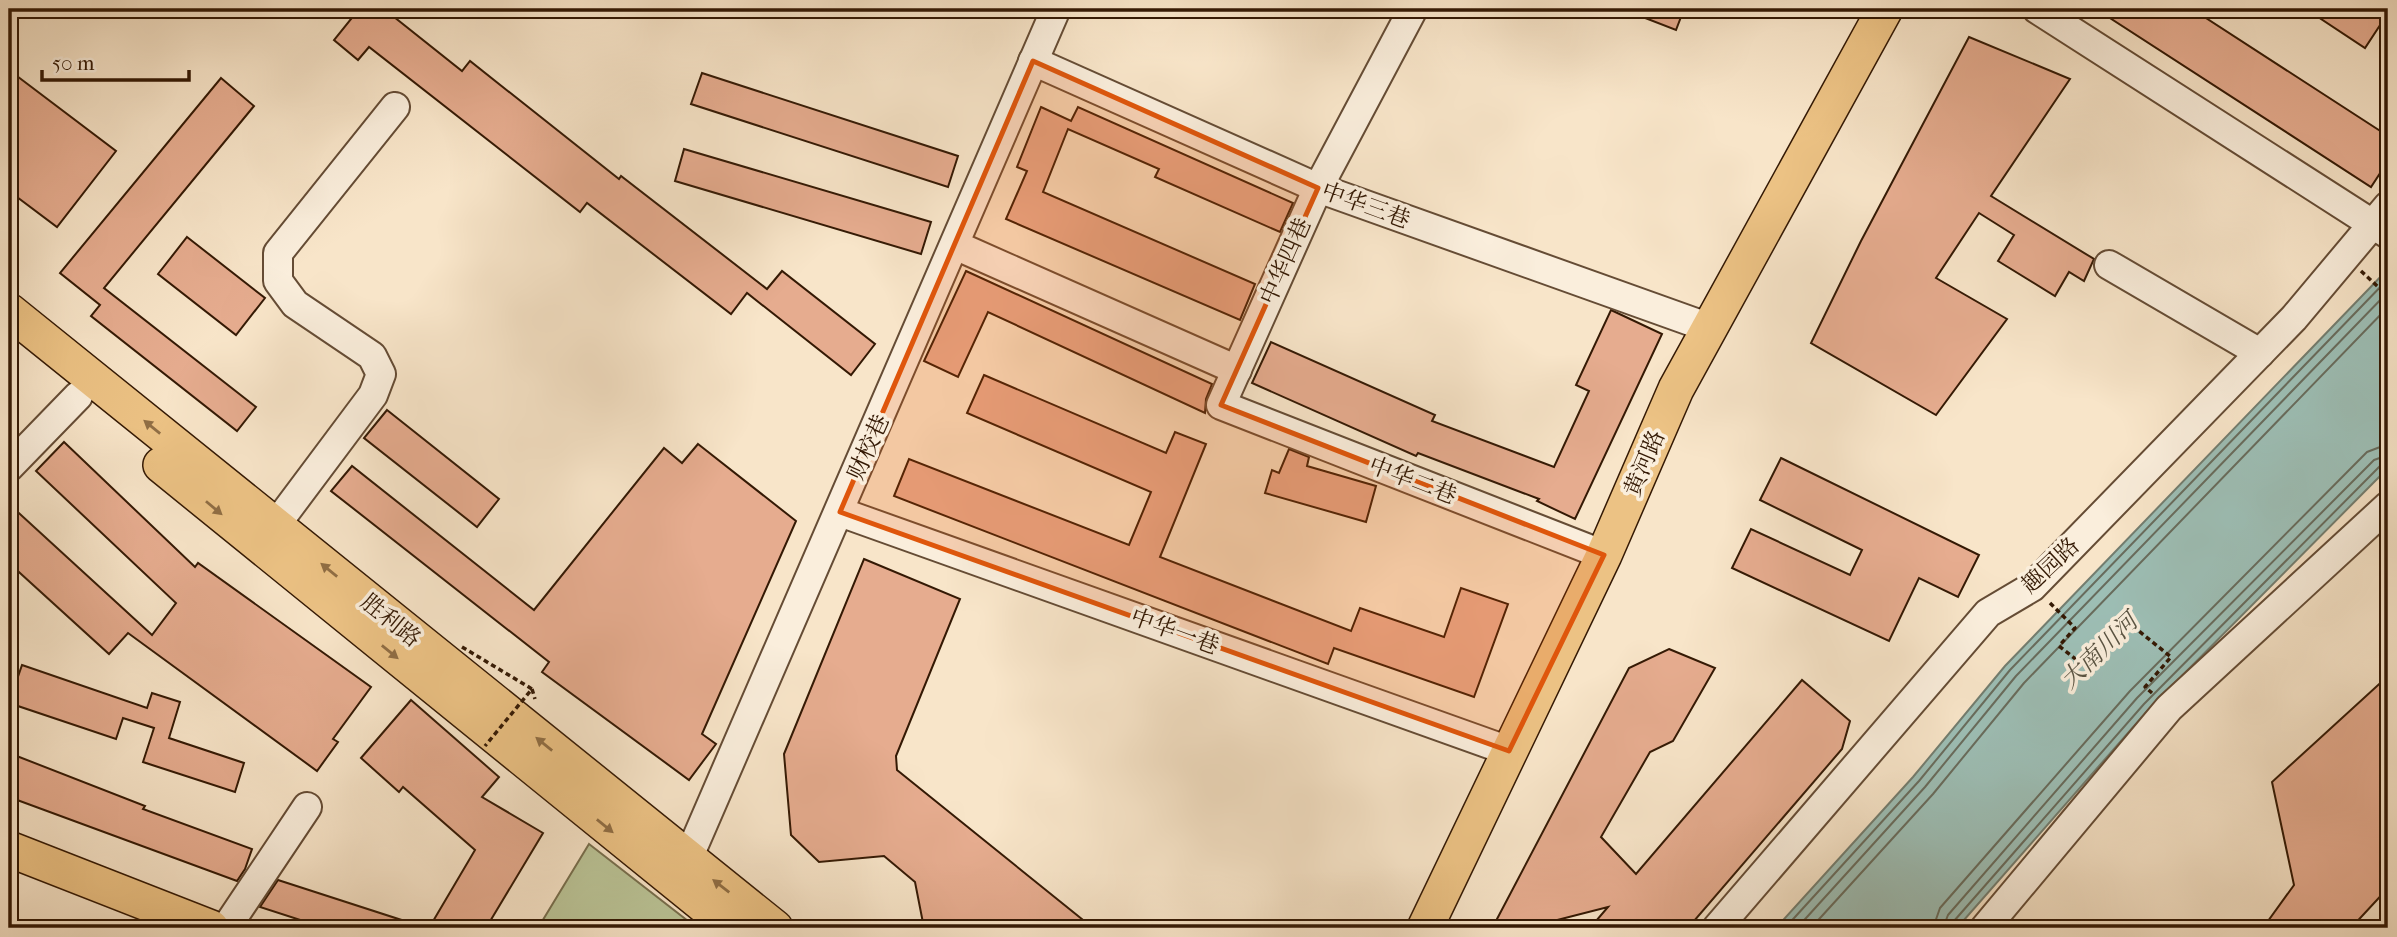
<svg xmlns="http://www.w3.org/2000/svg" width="2397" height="937" font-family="'IM FELL French Canon','Noto Serif SC',serif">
<rect width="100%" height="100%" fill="#f8e5c9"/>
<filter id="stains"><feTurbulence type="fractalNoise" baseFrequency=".00286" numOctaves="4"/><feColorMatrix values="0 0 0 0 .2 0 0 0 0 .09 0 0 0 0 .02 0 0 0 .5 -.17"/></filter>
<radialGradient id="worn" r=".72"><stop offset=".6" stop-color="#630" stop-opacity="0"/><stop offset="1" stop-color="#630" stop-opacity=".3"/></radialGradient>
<polygon fill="#bbc598" stroke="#786f4e" stroke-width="2" points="589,844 697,928 538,928"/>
<polygon fill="#9dbfb6" stroke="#737d6f" stroke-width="2" points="2388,269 2388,468 2149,709 1957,928 1776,928 1913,777 2005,666"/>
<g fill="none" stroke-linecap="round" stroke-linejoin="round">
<g stroke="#686c5d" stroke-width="2">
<polyline points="1785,928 1919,781 2010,670 2388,279"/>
<polyline points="1797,928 1925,787 2016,676 2388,292"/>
<polyline points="1811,928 1933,794 2024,683 2388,307"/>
<polyline points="1933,928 1940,908 2130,691 2367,452 2388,444"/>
<polyline points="1943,928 1948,915 2137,698 2374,460 2388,455"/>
<polyline points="1952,928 1954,921 2144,704 2380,466 2388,464"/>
</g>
</g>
<g fill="#e6ac8f" stroke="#341904" stroke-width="2">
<polygon points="359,9 384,9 462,71 470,61 619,179 621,176 767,289 782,271 875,344 851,375 747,293 731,314 587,203 580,212 369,47 358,60 334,40"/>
<polygon points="1622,9 1684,9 1676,30"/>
<polygon points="2096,9 2192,9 2388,136 2388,161 2371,187"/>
<polygon points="2306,9 2388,9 2388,13 2365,48"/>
<polygon points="1969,37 2070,79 1991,196 2094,259 2084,281 2069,272 2055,296 1998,261 2014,235 1979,213 1936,278 2007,319 1936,415 1811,343 1861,241"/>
<polygon points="9,70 116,151 57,227 9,191"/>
<polygon points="702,73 958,156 948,187 691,104"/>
<polygon points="221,78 254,106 104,288 256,407 237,431 91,316 100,305 60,273"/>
<polygon points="1041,107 1071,121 1078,107 1293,203 1280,232 1155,177 1159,169 1068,129 1043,192 1255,284 1240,320 1006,219 1027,171 1017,167"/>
<polygon points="684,149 931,222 921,254 675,181"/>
<polygon points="187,237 265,298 236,335 158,274"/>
<polygon points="966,271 1212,384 1206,399 1205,413 988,312 958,377 924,361"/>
<polygon points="1611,310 1662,334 1575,519 1537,501 1539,499 1418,453 1416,456 1252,383 1271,342 1435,415 1432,421 1554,467 1589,391 1576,385"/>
<polygon points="984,375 1166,453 1175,432 1206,444 1160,557 1351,631 1360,608 1444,637 1461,588 1508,604 1474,697 1334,648 1328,664 894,496 909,459 1129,545 1151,492 967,413"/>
<polygon points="387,410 499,499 477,527 364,438"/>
<polygon points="64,442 195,567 198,563 371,687 333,739 338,742 317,771 128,633 109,654 9,563 9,504 152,635 176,603 36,471"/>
<polygon points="698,444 796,521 702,734 716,744 689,780 542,672 549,662 331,491 352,466 534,610 664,448 682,463"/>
<polygon points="1289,449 1309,457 1307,466 1376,486 1366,522 1265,493 1272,470 1279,473"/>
<polygon points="1781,458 1979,555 1958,597 1919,578 1889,641 1732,568 1751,529 1850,575 1862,550 1760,500"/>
<polygon points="864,559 960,599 896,756 897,770 1093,928 924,928 915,882 884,856 819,862 791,835 784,754"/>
<polygon points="1669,649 1715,668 1673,741 1650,752 1601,837 1636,874 1802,680 1850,721 1842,749 1688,928 1590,928 1608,907 1526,928 1498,928 1497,919 1629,668"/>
<polygon points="22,665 147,708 152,693 180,702 169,738 244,763 235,792 143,762 154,728 123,718 116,739 9,703"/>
<polygon points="2388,676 2388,888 2351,928 2263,928 2294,885 2272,782"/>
<polygon points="411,700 499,777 482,797 543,833 486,928 429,928 475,850 403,787 399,792 361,758"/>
<polygon points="9,753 145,806 143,809 252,849 245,869 237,881 9,797"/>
<polygon points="278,880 417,925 416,928 325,928 260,907"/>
</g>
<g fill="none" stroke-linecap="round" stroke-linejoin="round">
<g stroke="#654c35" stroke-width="32">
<g id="minor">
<polyline points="1413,9 1318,188 1221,405 1604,555"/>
<polyline points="2037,9 2388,234"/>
<polyline points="1033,61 1318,188 1707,327"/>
<polyline points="955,245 1237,370"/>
<polyline points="2109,265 2260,353"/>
<polyline points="9,467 78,396"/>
<polyline points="840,512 1509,751"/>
<polyline points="275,526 373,395 381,374 372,356 295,304 278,281 278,253 395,107"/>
<polyline points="680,877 1056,9"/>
<polyline points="226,928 307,807"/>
<polyline points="1717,928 1988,613 2032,587 2294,318 2388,206"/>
<polyline points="1985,928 2169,708 2388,506"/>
</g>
</g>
<g stroke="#341904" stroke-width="38">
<g id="major">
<polyline points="9,311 775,928"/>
<polyline points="161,465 732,928"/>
<polyline points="9,849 211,928"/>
<polyline points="1425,928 1604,555 1676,389 1885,9"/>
</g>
</g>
<g stroke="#341904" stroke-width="3.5" stroke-dasharray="5 3.5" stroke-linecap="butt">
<polyline points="2361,271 2388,296"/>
<polyline points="2050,603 2075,628 2059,646 2082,664 2124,619 2171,657 2145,687 2152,693"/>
<polyline points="532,689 535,699"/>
</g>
<use href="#minor" stroke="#faeedc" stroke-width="28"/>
<use href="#major" stroke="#ecc284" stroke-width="35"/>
<polyline stroke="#341904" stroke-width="3.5" stroke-dasharray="5 3.5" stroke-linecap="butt" points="462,647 532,689 485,746"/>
</g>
<defs><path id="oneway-solid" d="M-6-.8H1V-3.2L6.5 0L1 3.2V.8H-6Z" transform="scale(1.75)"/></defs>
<g fill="#906e44">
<use href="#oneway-solid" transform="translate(152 427) rotate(-141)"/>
<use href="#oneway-solid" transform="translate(214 508) rotate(40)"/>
<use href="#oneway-solid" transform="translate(329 570) rotate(-141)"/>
<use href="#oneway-solid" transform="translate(390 652) rotate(39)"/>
<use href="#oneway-solid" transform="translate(544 744) rotate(-141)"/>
<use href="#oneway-solid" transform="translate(605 826) rotate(39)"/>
<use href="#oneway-solid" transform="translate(721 886) rotate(-142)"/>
</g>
<path fill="#df560c" fill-opacity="0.2" stroke="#df560c" stroke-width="5" stroke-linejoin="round" d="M1033,61L1318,188L1221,405L1604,555L1509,751L840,512Z"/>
<g text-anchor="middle" stroke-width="7" stroke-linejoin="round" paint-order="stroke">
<g font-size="23" fill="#341904" stroke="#faeedc">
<text transform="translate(1366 205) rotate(20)" y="8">中华三巷</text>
<text transform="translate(1285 261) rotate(-66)" y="8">中华四巷</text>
<text transform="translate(868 447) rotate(-66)" y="8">财校巷</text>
<text transform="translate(1644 463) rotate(-67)" y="8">黄河路</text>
<text transform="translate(1413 480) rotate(21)" y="8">中华二巷</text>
<text transform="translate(2050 565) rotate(-43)" y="8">趣园路</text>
<text transform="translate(391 620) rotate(39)" y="8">胜利路</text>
<text transform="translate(1175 631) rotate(20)" y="8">中华一巷</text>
</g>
<g font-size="24" font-style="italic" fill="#595342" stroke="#faeedc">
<text transform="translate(2099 651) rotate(-44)" y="8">大南川河</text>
</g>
</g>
<rect width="2397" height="937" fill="none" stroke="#f8e5c9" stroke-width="35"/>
<rect x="10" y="10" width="2376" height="916" fill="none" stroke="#341904" stroke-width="3.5"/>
<rect x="18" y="18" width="2362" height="902" fill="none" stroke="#341904" stroke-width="2"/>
<path d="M42 70v10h147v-10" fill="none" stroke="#341904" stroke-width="3.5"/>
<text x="52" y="70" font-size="21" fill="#341904" stroke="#faeedc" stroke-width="5" paint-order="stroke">50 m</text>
<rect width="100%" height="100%" filter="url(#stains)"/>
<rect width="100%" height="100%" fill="url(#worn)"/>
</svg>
